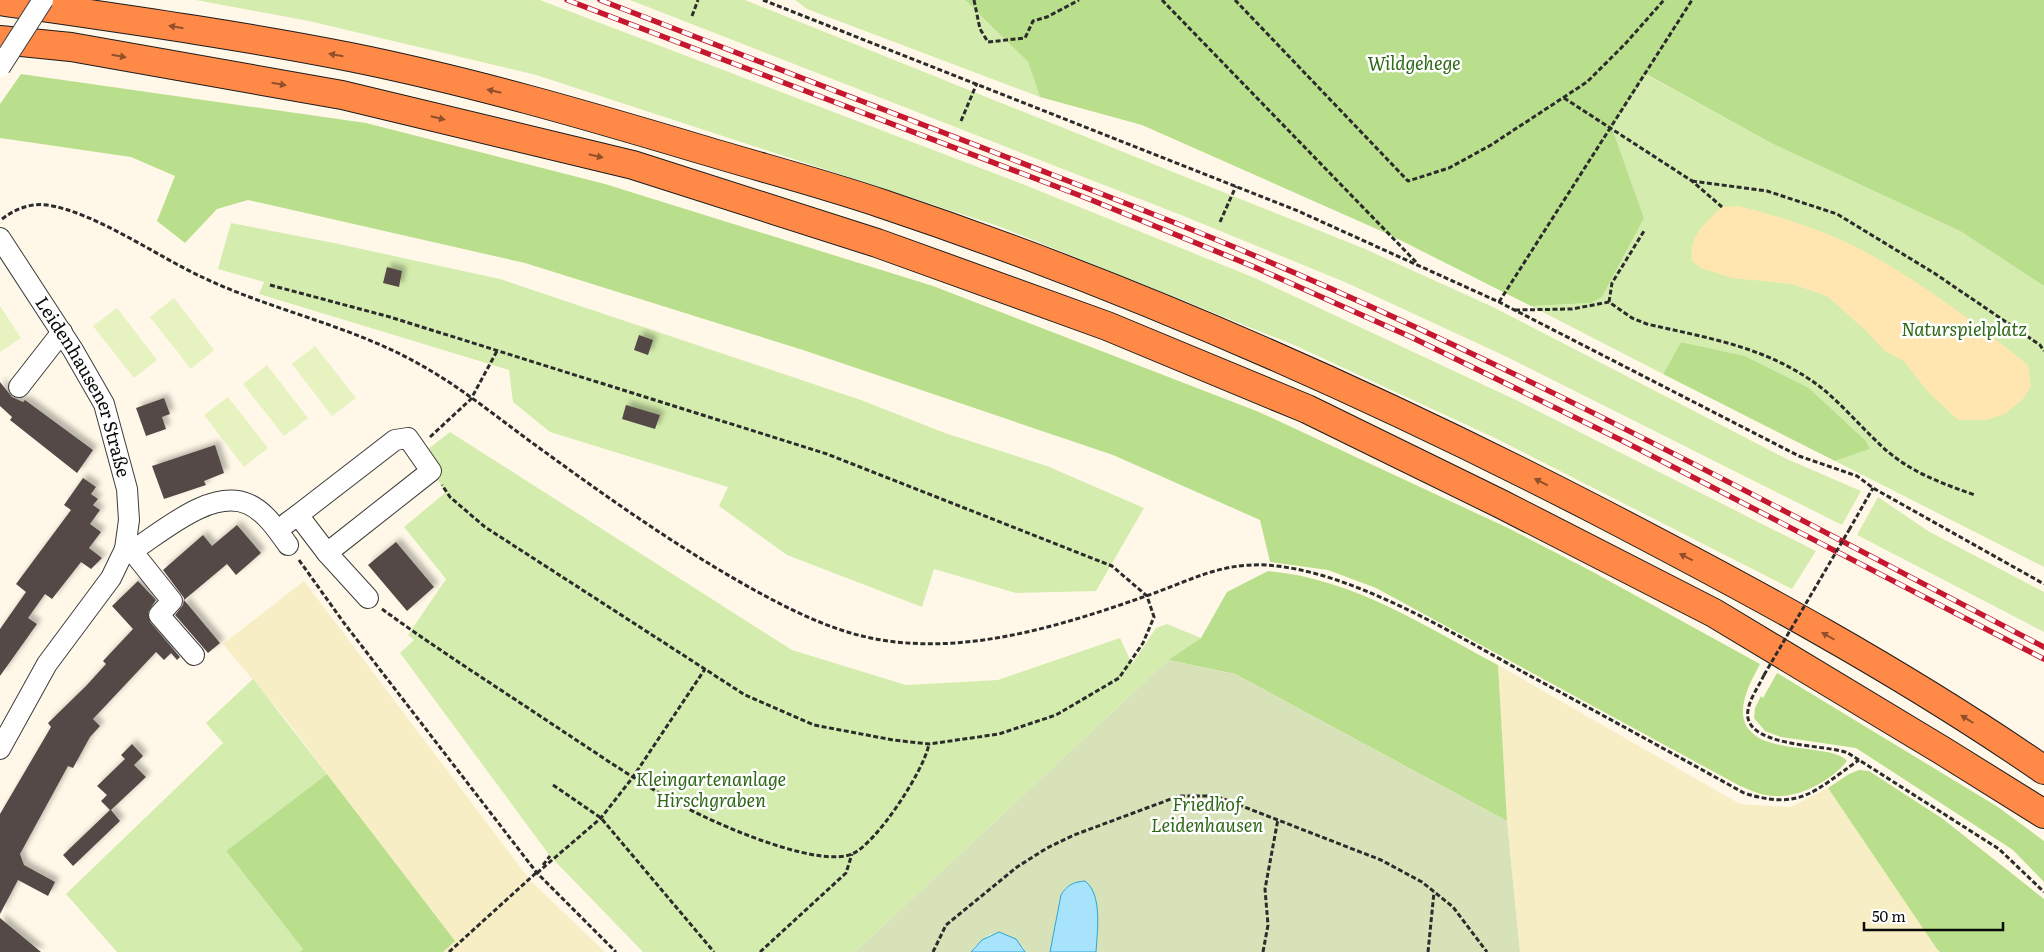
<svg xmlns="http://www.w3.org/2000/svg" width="2044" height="952" font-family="Literata,serif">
<defs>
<filter id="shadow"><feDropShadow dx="4.5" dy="-4.5" stdDeviation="2.5" flood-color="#0004"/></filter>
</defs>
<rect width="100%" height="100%" fill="#fff8e8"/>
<g fill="#f7eec5">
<polygon points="304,581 530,880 605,952 443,952 454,941 285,718 223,644"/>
<polygon points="1498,665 1740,804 1790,807 1828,788 1940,952 1520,952 1507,821"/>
</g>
<g fill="#d4edae">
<polygon points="196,0 540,0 1020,183 1255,278 1516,400 1816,551 1792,589 1497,439 1294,345 998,226 536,75 309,21"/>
<polygon points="630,0 745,0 1365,249 1493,307 1787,459 1861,491 1842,525 1505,356 1347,283 1186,217"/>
<polygon points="795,0 965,0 1028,62 1040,97 807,9"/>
<polygon points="1645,74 1771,143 1960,231 2044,286 2044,567 1835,461 1870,449 1866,441 1809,388 1745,356 1681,342 1663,374 1531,306 1591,303 1602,297 1644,218 1612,128"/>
<polygon points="231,223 334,243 500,279 861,400 945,433 1047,466 1144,508 1096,591 1016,593 934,569 922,607 787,555 719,506 728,487 550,432 513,402 509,370 259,294 264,282 218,269"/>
<polygon points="450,432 792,650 906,685 998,680 1120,638 1132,664 1156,628 1167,624 1201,638 1168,660 855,952 643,952 550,856 400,653 414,640 408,635 446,579 404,527 445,493 423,453"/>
<polygon points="1878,497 1928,531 2044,592 2044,632 1857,535"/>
<polygon points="253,679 327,774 226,851 303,949 300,952 117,952 66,894 223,743 206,723"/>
</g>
<g fill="#b9df8c">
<polygon points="965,0 2044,0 2044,286 1960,231 1771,143 1646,74 1612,128 1644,218 1602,297 1591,303 1531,306 1388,234 1142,125 1040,97 1028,62"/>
<path d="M21,74L366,123L605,184L933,286L1259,412L1508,528L1591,571L1760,664C1749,685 1730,718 1756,736C1778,752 1836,746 1847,761C1831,781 1799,798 1774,796C1762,796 1750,790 1740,786L1376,588L1328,570L1270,562L1260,520L1113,455L803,350L525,263L248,200L217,209L185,243L157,221L175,176L131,157L0,138V104Z"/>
<polygon points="1681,342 1745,356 1809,388 1866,441 1870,449 1835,461 1663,374"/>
<path d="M1268,571C1352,578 1425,626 1498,665L1507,821L1235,674L1168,660L1201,638L1227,592Z"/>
<polygon points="1777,673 1998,807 2044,841 2044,882 2013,850 1856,748 1781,737 1765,731 1754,718 1755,708 1761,696 1763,698"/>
<polygon points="1859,770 1869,771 1943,819 2044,899 2044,952 1940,952 1937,949 1828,788 1849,774"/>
<polygon points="327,774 455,941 443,952 300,952 303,949 226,851"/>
</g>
<path fill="#ffe6b0" d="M1739,206C1784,218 1831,232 1871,255C1927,286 1979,326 2028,365L2031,386L2024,398L2005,414L1986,420H1958L1928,392L1904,361L1885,351L1864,329L1827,296L1792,284L1732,278L1701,268L1692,261C1689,234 1704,225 1722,207Z"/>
<polygon fill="#d8e2b8" points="1168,660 1235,674 1507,821 1520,952 1096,952 1096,908 1075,882 1066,887 1061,895 1050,952 1025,952 1023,947 991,934 974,947 971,952 855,952"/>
<g fill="#e6f3c1">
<polygon points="174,298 214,350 191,369 150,317"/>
<polygon points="0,306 21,338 0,352"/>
<polygon points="117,308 157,360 134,378 93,326"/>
<polygon points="315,346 356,398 332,416 292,364"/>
<polygon points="267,365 308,418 284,436 243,384"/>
<polygon points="228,397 268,448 244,467 204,415"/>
</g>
<g fill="#a7e4fc" stroke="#27a4da">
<path d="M1085,881C1103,895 1097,932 1096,952H1050L1061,895C1067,885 1073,882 1085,881Z"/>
<polygon points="999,932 1016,939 1025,952 971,952 982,940"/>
</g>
<g fill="#544a46" filter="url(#shadow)">
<polygon points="387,267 402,271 399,287 383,283"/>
<polygon points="639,335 653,340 648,355 634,350"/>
<polygon points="0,382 12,397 23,402 25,400 93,450 77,473 10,420 12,417 0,406"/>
<polygon points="164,398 170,414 162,417 166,429 146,436 136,408"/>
<polygon points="626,405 660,415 655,429 622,419"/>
<polygon points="215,445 224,473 204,481 206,485 164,499 152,466"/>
<polygon points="83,478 96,487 91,494 98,499 93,505 100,510 90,524 101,532 89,548 102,558 91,569 81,562 52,599 45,594 28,618 37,624 0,676 0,629 26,592 16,584 71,510 64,505"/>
<polygon points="237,525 261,553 236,575 227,564 184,600 220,643 208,653 175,615 183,605 184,598 163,570 203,535 212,546"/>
<polygon points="396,542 434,587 407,611 368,565"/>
<polygon points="138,581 156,600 148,612 150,622 180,657 177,660 171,653 164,660 156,652 93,719 100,726 90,737 73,768 68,766 20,854 24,865 55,882 48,896 18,880 0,914 0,814 51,727 48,723 86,686 106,664 103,661 133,629 112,606"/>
<polygon points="132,744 143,756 134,765 146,777 111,810 120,821 73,866 63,855 110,810 101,801 107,795 97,786 125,759 121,755"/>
<polygon points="0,918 41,952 0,952"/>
</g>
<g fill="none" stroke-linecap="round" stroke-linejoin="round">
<g stroke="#3d3d3d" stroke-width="22">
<g id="minor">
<path id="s1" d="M0,238L73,350L104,404L127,489L129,520L125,549L111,578L47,664L0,749"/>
<polyline points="19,387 62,332"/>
<polyline points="298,515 395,440 408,438 431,471 327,553"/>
<polyline points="287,523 298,515 327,553 368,598"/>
<path d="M125,549L132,551C162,532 211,488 248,504C265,511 278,531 288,545"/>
<polyline points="132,551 172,601 159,615 194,655"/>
</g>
</g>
<g stroke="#1b1b1b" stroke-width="30">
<g id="highway">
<path d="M0,1C117,18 234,34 350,57C469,81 586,115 703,150C763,168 824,184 883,204C1128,286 1365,391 1594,509C1748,589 1901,671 2044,770"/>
<polyline points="0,40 71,47 342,95 633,165 877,243 1107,326 1307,409 1501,504 1714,613 1943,751 2044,814"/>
</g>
</g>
<g stroke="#2c2c2c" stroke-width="3" stroke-dasharray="5 2.5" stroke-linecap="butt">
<polyline points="763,0 1298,211 1499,302 1799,456 1857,476 1873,488 2044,584"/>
<polyline points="974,0 980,29 988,42 1025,38 1033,21 1047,17 1079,0"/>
<polyline points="1162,0 1416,262"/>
<polyline points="1235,0 1408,181 1449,168 1491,145 1587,82 1625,44 1664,0"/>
<polyline points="692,16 698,0"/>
<polyline points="1564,98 1692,181 1722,207"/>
<polyline points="961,121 977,83"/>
<polyline points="1692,181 1767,191 1837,214 1934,273 2040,345 2044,351"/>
<path d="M2,219C15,209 30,203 47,205C95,212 158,257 204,278C274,311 352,326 419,364C461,387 499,419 538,447C608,498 680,549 756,591C789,609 825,627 862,636C956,659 1058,627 1146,596C1190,581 1218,563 1266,565C1349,570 1451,632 1523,672C1597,712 1670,752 1744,793C1801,811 1814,791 1859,760"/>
<polyline points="1220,222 1236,186"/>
<polyline points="270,285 390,317 827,454 1112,566 1147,596 1154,617 1143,643 1119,678 1056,715 999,734 929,744 893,740 814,725 745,695 485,527 450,497 442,485"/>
<polyline points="1499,302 1692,0"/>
<polyline points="1609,302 1612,283 1644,231"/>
<path d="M1515,310L1572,309L1609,302L1632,318L1647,324C1707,338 1763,346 1815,383C1841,402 1862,429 1887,451C1913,473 1943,484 1975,495"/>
<polyline points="430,437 471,399 497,351"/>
<polyline points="1849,530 1873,488"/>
<polyline points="299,560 344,623 537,873 616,952"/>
<path d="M382,609C438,650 497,687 555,726C604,758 653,793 707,818C737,832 820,867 852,854C876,844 924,771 929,744"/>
<path d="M1764,675C1759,686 1750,698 1748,710C1741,748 1827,744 1848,753L1999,849L2044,892"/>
<polyline points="553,785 601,818 714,952"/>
<polyline points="543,865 550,856"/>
<polyline points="537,873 601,818 633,777 705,669"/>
<polyline points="449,952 537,872"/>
<polyline points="760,952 846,873 852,854"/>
<polyline points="933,952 946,925 1017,867 1047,848 1074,835 1179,796 1216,796 1381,860 1422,882 1453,907 1487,952"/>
<polyline points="1263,952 1268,925 1265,889 1278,819"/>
<polyline points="1428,952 1434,892"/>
</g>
<use href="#minor" stroke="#fff" stroke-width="20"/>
<use href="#highway" stroke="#ff8946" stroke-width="28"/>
<g stroke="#c61730" stroke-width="5.5">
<g id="rail">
<polyline points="567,0 1089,199 1252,266 1411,337 1625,442 2044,659"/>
<path d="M600,0C726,48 852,98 978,146C1070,182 1162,216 1253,255C1524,369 1783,511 2044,647"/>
</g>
</g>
<use href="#rail" stroke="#fff" stroke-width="4" stroke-dasharray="11" stroke-linecap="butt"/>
<g stroke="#3d3d3d" stroke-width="22" stroke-linecap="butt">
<polyline id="minor-bridge" points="0,67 43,0"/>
</g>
<polyline stroke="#2c2c2c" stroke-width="3" stroke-dasharray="5 2.5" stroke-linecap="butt" points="1764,675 1849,530"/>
<use href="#minor-bridge" stroke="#fff" stroke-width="20"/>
</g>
<defs><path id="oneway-solid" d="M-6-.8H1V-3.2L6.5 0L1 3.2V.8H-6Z" transform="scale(1.25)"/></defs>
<g fill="#91502b">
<use href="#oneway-solid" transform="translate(176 27) rotate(-170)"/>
<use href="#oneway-solid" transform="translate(336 55) rotate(-170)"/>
<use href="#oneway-solid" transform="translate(119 56) rotate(10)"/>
<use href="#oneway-solid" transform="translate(279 84) rotate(10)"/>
<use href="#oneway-solid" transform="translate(494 91) rotate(-167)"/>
<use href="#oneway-solid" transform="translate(438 118) rotate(13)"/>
<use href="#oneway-solid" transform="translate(596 156) rotate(13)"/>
<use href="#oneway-solid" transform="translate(1541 482) rotate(-153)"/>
<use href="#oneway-solid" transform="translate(1686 557) rotate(-153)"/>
<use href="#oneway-solid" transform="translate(1828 636) rotate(-150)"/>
<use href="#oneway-solid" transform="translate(1967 719) rotate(-148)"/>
</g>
<g text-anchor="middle" stroke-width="5" stroke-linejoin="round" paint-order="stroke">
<g font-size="18" font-style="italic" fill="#2e6716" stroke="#fff">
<text x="1414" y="70">Wildgehege</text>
<text x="1964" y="336">Naturspielplatz</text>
<text x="711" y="786">Kleingartenanlage<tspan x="711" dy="21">Hirschgraben</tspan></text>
<text x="1207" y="811">Friedhof<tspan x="1207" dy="21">Leidenhausen</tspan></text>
</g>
<g font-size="18" fill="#0a0a0a" stroke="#fff">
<text dy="6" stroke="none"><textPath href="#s1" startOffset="172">Leidenhausener Straße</textPath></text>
</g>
</g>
<path d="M1864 922v8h139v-8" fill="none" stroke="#0a0a0a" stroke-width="2.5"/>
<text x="1872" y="922" font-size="15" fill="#0a0a0a" stroke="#ffffff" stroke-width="4" paint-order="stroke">50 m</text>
</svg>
